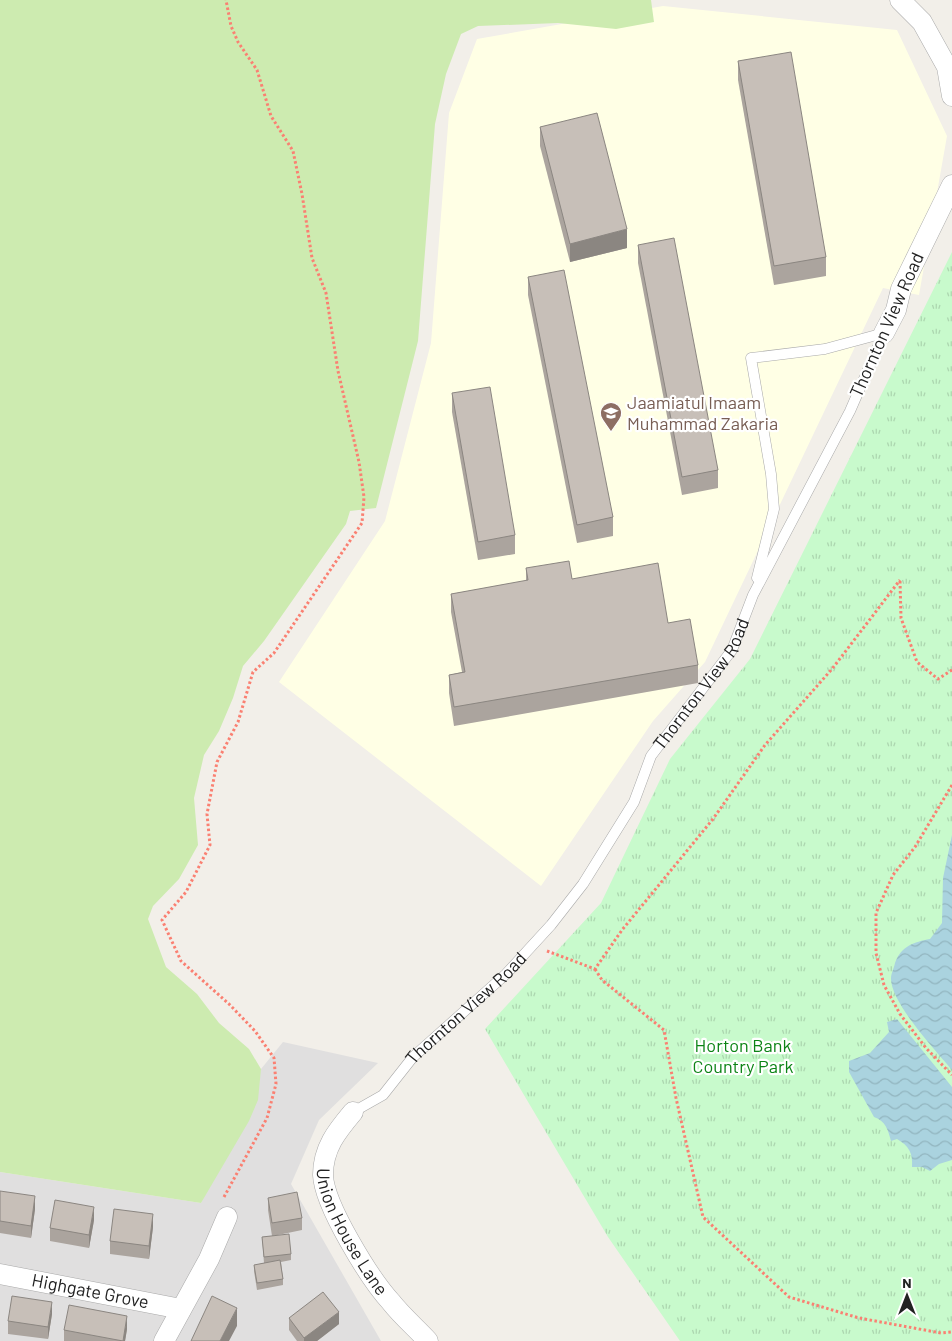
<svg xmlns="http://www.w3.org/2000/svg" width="952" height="1341" font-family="Barlow,sans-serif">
<defs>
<pattern id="park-tufts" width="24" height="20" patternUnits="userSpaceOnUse" patternTransform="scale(1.25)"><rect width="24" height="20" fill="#c8facc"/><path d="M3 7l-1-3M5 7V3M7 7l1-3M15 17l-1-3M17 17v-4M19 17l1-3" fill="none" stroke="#acd6af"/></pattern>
<pattern id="water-waves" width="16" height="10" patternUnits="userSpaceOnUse" patternTransform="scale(1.25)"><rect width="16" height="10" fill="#aad3df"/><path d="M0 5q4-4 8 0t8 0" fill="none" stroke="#92b5bf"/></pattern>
</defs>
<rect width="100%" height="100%" fill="#f2efe9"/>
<polygon fill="#e0dfdf" points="283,1042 378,1063 319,1120 291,1184 381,1341 0,1341 0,1172 201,1203 261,1069"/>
<polygon fill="#ffffe5" points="663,6 897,30 947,136 919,295 883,288 705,662 653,721 541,886 279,682 385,521 431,343 449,113 477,39"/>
<polygon fill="#cdebb0" points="0,0 651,0 654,22 616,29 558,23 478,26 461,34 446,74 435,124 418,341 376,508 350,511 346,524 264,641 243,666 233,698 219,731 204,755 194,798 198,845 179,879 153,906 148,919 166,967 197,994 219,1023 249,1049 261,1069 258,1100 249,1121 201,1203 0,1172"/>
<polygon fill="url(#park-tufts)" points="952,252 952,1341 680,1341 608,1237 485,1029 601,903 670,759 750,659"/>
<g fill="url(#water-waves)">
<path d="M952,835V1070C936,1051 890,1002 891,978C891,974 894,968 895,963C901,946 914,942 930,939L942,923L943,878Z"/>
<path d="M897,1019L952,1087V1160L939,1164L930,1171L922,1167H912C913,1153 909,1146 897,1139L891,1141C888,1130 886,1121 874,1117L849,1072V1061L870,1053L889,1032L887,1022Z"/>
</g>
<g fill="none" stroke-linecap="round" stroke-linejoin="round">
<g stroke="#a9a9a9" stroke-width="11">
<g id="lane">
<polyline points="757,578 774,509 771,474 751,358 825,349 884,333"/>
<path id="s1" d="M353,1112L383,1095L413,1057L506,974L551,925L583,884L634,802L651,756L732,650L753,595L850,411L884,333"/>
</g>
</g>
<g stroke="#a9a9a9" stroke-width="21">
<g id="street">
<polyline points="900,0 922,22 947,67 952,96"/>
<polyline points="884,333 896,310 901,289 952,185"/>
<path id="s2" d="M353,1112C337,1131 323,1148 323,1175C324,1205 370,1279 391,1302C402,1316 416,1328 428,1341"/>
<path id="s3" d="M0,1274L181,1309"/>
<polyline points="164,1341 209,1259 227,1217"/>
</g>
</g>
<g stroke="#fa8072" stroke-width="3" stroke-dasharray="2.5 2.5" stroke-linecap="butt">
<polyline points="900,581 901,618 917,662 938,679 952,670"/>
<polyline points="952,785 915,847 893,875 876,913 876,953 884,985 900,1014 926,1048 952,1075"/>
<polyline points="547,951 595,969 622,930 713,819 765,745 832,669 900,580"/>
<polyline points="595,969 602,980 664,1030 676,1098 703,1217 789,1297 859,1318 941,1333 952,1332"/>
<polyline points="224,1197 267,1118 276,1084 274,1058 255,1031 229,1004 181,961 162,920 186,892 210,845 207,814 217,762 238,722 253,672 274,653 362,523 364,497 359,462 338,371 326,293 312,258 302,194 293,151 271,116 257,70 238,42 231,26 226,0"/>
</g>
<use href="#lane" stroke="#fff" stroke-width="10"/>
<use href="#street" stroke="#fff" stroke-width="20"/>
</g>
<g fill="#aba49e">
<polygon points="738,61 826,257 826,276 774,285 738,80"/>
<polygon points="540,127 627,248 570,262 540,146"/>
<polygon points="638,245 718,470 718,488 682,495 638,263"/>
<polygon points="528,277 613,517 613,536 577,543 528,295"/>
<polygon points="452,393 515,535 515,554 478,560 452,412"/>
<polygon points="526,568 572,579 668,623 698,665 698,683 454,726 449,693 449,675 462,672 451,612 451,594 526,581"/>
<polygon points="0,1191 35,1209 31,1238 0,1233"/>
<polygon points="268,1198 302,1218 302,1230 273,1236 291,1254 291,1260 281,1262 283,1279 283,1285 257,1290 254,1271 254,1265 264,1263 262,1237 272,1236 268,1210"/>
<polygon points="94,1220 89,1248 50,1241 50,1228"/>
<polygon points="153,1227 149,1259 110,1254 110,1241"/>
<polygon points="52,1314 48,1339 8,1334 8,1321"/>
<polygon points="289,1318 339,1324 317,1341 297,1341 289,1330"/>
<polygon points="127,1329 125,1341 64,1341 64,1330"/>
</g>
<g fill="#8b8681">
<polygon points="627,229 627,248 570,262 570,244"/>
<polygon points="35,1196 35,1209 31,1238 31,1226"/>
<polygon points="94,1207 94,1220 89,1248 89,1235"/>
<polygon points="153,1214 153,1227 149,1259 149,1246"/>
<polygon points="52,1302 52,1314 48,1339 48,1327"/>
<polygon points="237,1308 237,1326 229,1341 220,1341"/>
<polygon points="339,1312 339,1324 317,1341 304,1341 304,1338"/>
<polygon points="127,1316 127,1329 125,1341 123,1341"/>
</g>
<g fill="#c7bfb8" stroke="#8b8681">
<polygon points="791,52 826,257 774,266 738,61"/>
<polygon points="597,113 627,229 570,244 540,127"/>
<polygon points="674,238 718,470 682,477 638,245"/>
<polygon points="564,270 613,517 577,525 528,277"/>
<polygon points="490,387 515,535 478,542 452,393"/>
<polygon points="569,561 572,579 658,563 668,623 690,619 698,665 454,707 449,675 465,672 451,594 528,580 526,568"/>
<polygon points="0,1191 35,1196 31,1226 0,1221"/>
<polygon points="297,1192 302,1218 272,1223 268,1198"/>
<polygon points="55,1200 94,1207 89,1235 50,1228"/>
<polygon points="114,1209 153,1214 149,1246 110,1241"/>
<polygon points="289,1234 291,1254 264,1257 262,1237"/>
<polygon points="280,1260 283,1279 257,1283 254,1265"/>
<polygon points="323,1292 339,1312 304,1338 289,1318"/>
<polygon points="12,1296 52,1302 48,1327 8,1321"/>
<polygon points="212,1296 237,1308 220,1341 191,1341"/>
<polygon points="69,1305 127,1316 123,1341 64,1330"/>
</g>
<defs>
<g id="school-pin" transform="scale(1.125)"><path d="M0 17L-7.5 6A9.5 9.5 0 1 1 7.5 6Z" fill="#8d6e63" stroke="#fff"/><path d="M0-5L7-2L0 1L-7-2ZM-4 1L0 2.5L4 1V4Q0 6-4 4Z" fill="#fff"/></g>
</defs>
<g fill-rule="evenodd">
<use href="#school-pin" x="611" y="413"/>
</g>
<g text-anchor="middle" stroke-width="4.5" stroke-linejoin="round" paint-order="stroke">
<g font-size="18" fill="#222" stroke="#fff">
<text transform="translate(887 325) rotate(-66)" y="6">Thornton View Road</text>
<text dy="6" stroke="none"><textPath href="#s1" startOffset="560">Thornton View Road</textPath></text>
<text dy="6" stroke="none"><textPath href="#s1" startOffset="155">Thornton View Road</textPath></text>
<text dy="6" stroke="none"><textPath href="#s2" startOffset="135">Union House Lane</textPath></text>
<text dy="6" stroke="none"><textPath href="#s3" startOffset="92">Highgate Grove</textPath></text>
</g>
<g font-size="18" fill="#785e54" stroke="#fff" text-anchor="start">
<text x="627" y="409">Jaamiatul Imaam<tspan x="627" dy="21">Muhammad Zakaria</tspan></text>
</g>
<g font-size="18" fill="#0c8416" stroke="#fff">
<text x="743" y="1052">Horton Bank<tspan x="743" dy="21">Country Park</tspan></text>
</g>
</g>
<g transform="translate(907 1296)" stroke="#ffffff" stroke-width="4" paint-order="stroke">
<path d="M0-4L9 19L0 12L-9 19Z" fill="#222222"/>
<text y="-8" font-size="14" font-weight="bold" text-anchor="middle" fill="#222222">N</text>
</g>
</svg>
